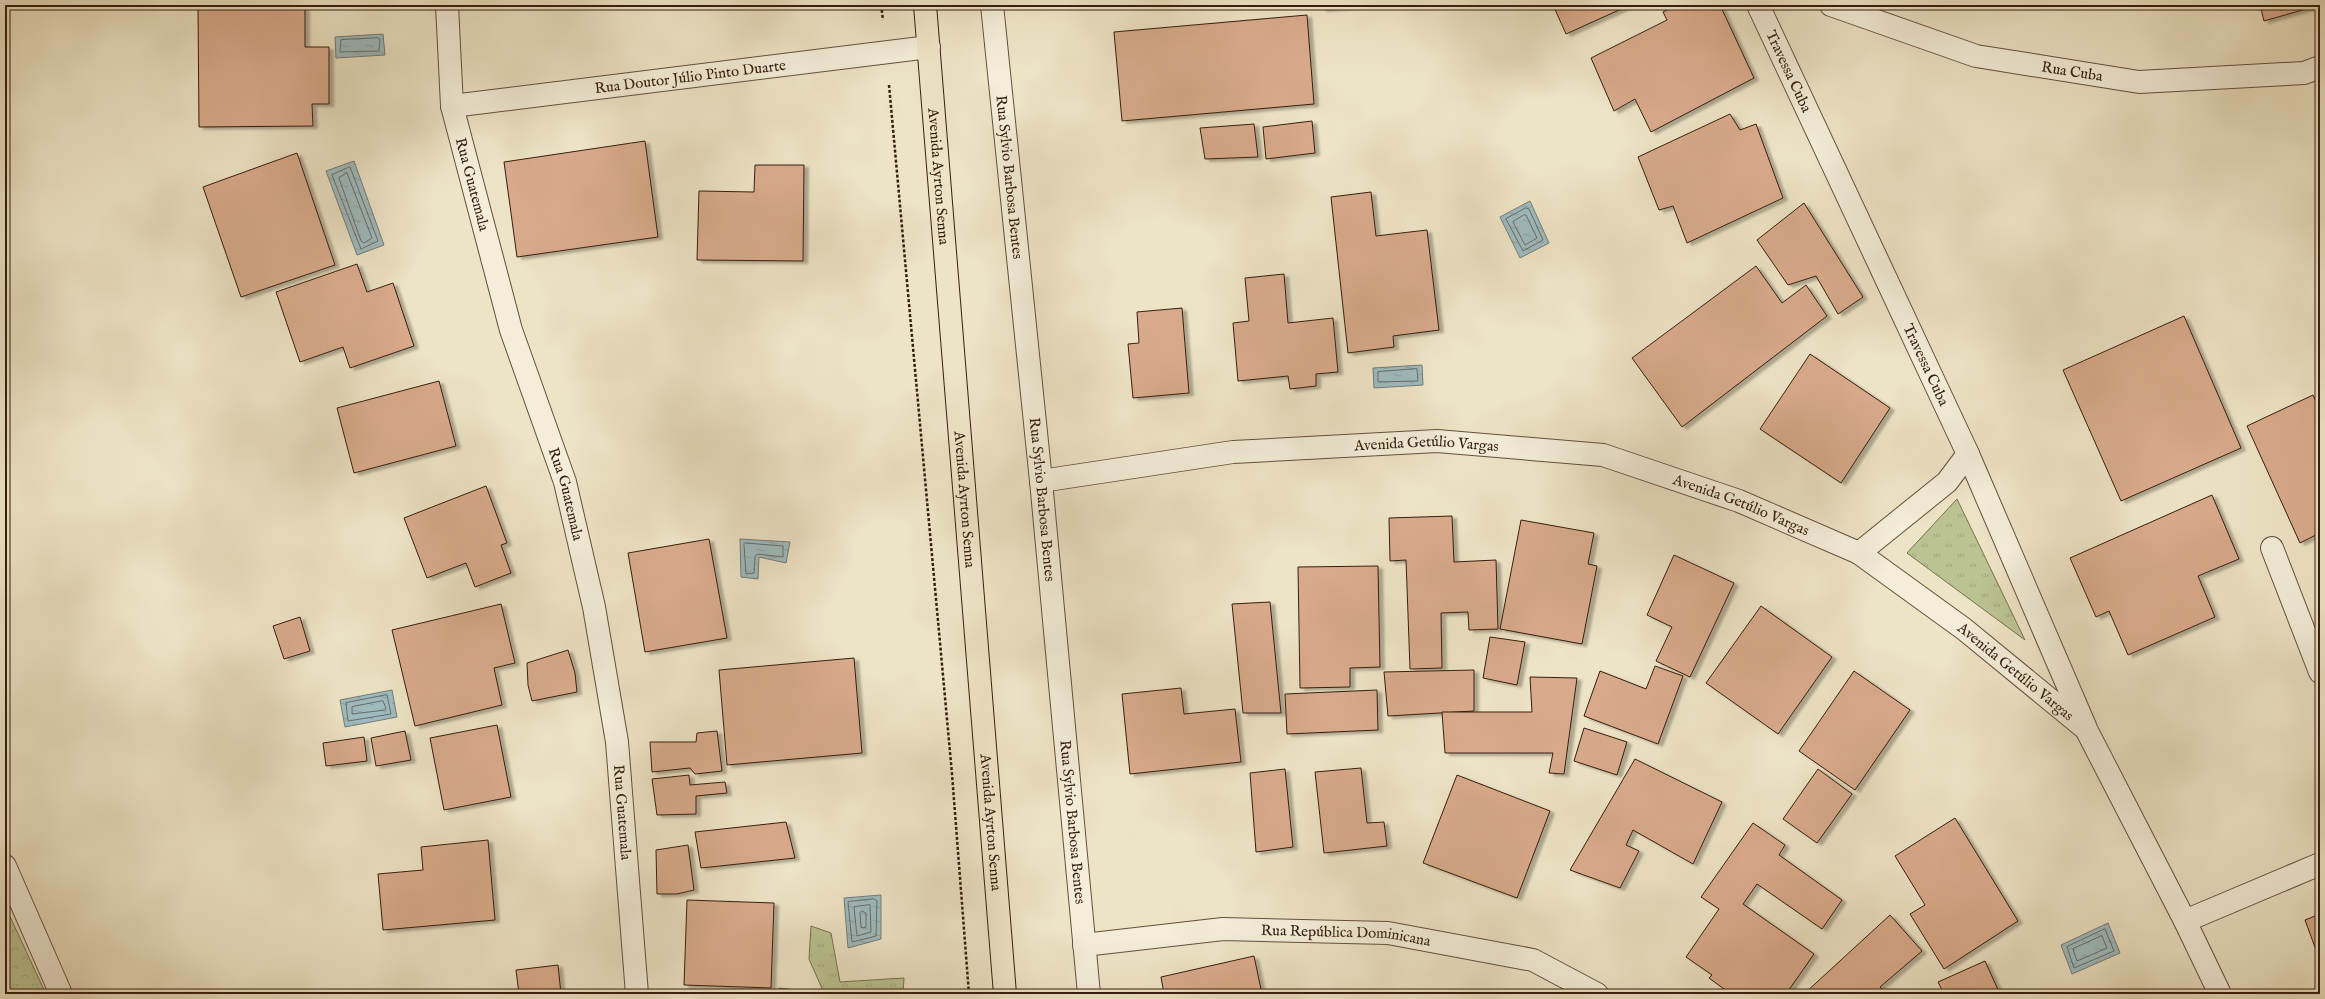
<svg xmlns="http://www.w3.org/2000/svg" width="2325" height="999" font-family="'IM FELL English',serif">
<defs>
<pattern id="grass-tufts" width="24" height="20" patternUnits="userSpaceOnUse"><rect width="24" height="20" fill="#bbc392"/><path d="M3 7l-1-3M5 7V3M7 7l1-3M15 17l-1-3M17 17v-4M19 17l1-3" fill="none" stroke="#a1a77d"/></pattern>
<pattern id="forest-crowns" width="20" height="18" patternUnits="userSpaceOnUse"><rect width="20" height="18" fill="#bbc392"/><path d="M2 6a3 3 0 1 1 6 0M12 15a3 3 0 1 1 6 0" fill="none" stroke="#a1a77d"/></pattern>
<pattern id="water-ripples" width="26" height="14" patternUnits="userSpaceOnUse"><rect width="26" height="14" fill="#9ebbbf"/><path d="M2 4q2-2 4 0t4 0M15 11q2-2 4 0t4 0" fill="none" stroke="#89a0a3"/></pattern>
<filter id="shadow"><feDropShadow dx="4.5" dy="2.5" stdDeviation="1" flood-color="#0004"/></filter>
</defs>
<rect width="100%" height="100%" fill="#ede3c5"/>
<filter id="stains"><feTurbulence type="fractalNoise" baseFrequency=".005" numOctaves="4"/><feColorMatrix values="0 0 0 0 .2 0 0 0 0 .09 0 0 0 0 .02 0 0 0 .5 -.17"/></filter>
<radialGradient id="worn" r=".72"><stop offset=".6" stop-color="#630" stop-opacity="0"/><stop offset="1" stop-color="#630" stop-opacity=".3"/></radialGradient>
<g fill="url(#grass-tufts)" stroke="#787050">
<polygon points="1957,499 2025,640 1907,553"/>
<polygon points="811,926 831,933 840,982 904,978 903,994 780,994 779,988 824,993 809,959"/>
</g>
<polygon fill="url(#forest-crowns)" stroke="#787050" points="5,908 6,908 46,994 5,994"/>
<g fill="url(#water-ripples)" stroke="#747c78">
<polygon points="383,34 385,55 336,58 335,37"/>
<polygon points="354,161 384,245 357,255 326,171"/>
<polygon points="1530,201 1549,243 1520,258 1500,217"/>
<polygon points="1422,365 1423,385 1374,388 1373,368"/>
<polygon points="740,539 790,542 786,563 759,557 758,579 741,577"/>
<polygon points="392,690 397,717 345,727 340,700"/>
<polygon points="881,895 881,939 848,948 844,898"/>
<polygon points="2108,923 2120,953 2072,974 2061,945"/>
</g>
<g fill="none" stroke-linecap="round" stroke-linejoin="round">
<g stroke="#6a6c66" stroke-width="1">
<polygon points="378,38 380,40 379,51 340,52 341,40"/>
<polygon points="350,167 378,241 361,249 332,175"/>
<polygon points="347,173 372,238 364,243 361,241 339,178"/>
<polygon points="1526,208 1529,209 1543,240 1523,251 1506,219"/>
<polygon points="1524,215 1526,215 1537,238 1525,245 1513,222"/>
<polygon points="1417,369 1418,381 1378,382 1378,372"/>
<polygon points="746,543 783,546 783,557 757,554 755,557 754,573 746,574 744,545"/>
<polygon points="387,695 391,714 348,721 346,703"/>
<polygon points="383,701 386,708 385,710 352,714 352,707"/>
<polygon points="874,899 877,901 876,936 852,942 848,902"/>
<polygon points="870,905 871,932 857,936 854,907"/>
<polygon points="862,911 866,913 866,927 863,928 861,927 860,913"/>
<polygon points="2105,929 2114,951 2074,968 2067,947"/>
<polygon points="2102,936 2107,948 2077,961 2073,949"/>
</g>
</g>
<g fill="#d8aa8b" stroke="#361e0e" filter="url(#shadow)">
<polygon points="1322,5 1356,5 1356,6 1322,9"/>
<polygon points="1553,5 1630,5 1566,34"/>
<polygon points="1677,5 1720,5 1754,78 1651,132 1635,99 1614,111 1591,58 1667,20 1663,12"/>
<polygon points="2260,5 2320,5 2264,21"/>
<polygon points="198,8 305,8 305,47 329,47 329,104 312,104 313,126 199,127"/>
<polygon points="1307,15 1314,104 1122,121 1114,32"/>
<polygon points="1730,114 1740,130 1756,124 1783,198 1687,243 1673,206 1659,210 1638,157"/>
<polygon points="1312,121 1315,153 1266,159 1263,127"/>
<polygon points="1254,124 1258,157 1205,159 1200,128"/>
<polygon points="645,141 658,237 517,257 504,162"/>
<polygon points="297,153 335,265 241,297 203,187"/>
<polygon points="755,165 804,165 803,261 697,260 699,191 754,192"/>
<polygon points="1371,192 1376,236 1427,230 1439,330 1393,336 1394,347 1348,353 1331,197"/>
<polygon points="1804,203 1863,297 1838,314 1816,276 1788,285 1757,240"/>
<polygon points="357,264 367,292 393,283 414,346 350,368 343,347 300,362 276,292"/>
<polygon points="1756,266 1782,303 1806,285 1827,316 1682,427 1632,358"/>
<polygon points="1284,274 1288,323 1333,318 1338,372 1316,374 1316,386 1290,389 1288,376 1238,381 1233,323 1249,321 1245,278"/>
<polygon points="1182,308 1189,393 1133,398 1128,344 1139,343 1137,312"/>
<polygon points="2184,316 2241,448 2121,501 2063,370"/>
<polygon points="1810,354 1890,408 1841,483 1760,429"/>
<polygon points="439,381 456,446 354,473 337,408"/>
<polygon points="2313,395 2320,411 2320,533 2300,543 2247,426"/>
<polygon points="486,486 507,543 501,545 511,573 475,587 466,563 427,578 404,518"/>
<polygon points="2212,495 2239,559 2198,576 2215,617 2128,655 2109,611 2096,617 2070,558"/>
<polygon points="1452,516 1454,562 1496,560 1498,629 1469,630 1468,612 1441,613 1442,668 1410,669 1406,560 1390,561 1389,518"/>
<polygon points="1521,520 1594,533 1588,564 1597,566 1582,644 1500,629"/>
<polygon points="709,539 727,638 645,652 628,553"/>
<polygon points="1674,555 1734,583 1690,677 1656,661 1672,627 1647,615"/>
<polygon points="1378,566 1380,667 1350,668 1350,687 1300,688 1298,567"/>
<polygon points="1270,602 1281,713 1243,713 1232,604"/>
<polygon points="501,604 515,663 494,668 502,705 415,726 392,630"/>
<polygon points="1761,606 1832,657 1778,734 1706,683"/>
<polygon points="300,617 310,651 284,659 273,626"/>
<polygon points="1490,637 1525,642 1517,685 1483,678"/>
<polygon points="568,650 575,673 577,692 532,701 528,685 527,663"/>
<polygon points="854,658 862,753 727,765 719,670"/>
<polygon points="1655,666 1683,676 1658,744 1584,716 1600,671 1646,689"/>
<polygon points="1474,670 1474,711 1388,716 1384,672"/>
<polygon points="1854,671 1910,710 1855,790 1799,751"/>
<polygon points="1530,677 1577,678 1564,774 1549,773 1553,753 1445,753 1442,712 1532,712"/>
<polygon points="1181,688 1184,714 1235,709 1241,762 1130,774 1122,694"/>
<polygon points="1377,690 1378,730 1287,734 1285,694"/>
<polygon points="497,725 511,797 444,810 430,738"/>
<polygon points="1584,728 1627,742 1617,775 1574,761"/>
<polygon points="405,731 411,760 376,766 371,738"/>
<polygon points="717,731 722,771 695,774 690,768 652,772 650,742 696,742 697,733"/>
<polygon points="364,737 367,761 326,766 323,743"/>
<polygon points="1635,759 1722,802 1693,864 1633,830 1626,845 1639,851 1620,888 1570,870"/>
<polygon points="1361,768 1367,823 1384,822 1387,846 1324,853 1315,772"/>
<polygon points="1285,769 1293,847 1256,852 1250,773"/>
<polygon points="1818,769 1852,794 1817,843 1783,819"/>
<polygon points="689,775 690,785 725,782 727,793 696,796 696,814 657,815 652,779"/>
<polygon points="1457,775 1550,811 1517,898 1423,863"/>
<polygon points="1955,818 2018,921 1944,969 1910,914 1925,905 1895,856"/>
<polygon points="786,822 795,858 701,868 695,832"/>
<polygon points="1753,823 1785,845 1779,855 1842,900 1822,929 1757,884 1743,904 1814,954 1786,994 1731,994 1709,978 1712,975 1686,957 1719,909 1701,897"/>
<polygon points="488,840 495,920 383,930 378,874 423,870 421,847"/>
<polygon points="688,845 694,890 677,894 657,894 656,850"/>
<polygon points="687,900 774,903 771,988 684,985"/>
<polygon points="2320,914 2320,949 2316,950 2305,920"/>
<polygon points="1890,915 1922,951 1880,987 1886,994 1804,994"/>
<polygon points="1254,956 1262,994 1164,994 1161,977"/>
<polygon points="1985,961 2000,994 1944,994 1938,982"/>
<polygon points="558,965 561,994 519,994 516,970"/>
</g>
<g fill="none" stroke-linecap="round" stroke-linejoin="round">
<g stroke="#644f3c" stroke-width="24">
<g id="minor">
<path id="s1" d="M447,5L452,106L511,330L565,482L594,607L617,742L637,994"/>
<path id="s2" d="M992,5L1041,481L1089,994"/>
<path id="s3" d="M1758,5L1968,454L2085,726"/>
<path id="s4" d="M1831,5L1976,56L2139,82L2304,73L2320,67"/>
<path id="s5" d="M452,106L929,47"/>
<path id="s6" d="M1041,481L1233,452L1437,441L1603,455L1739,501L1859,553L1964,629L2086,729L2185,921L2220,994"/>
<polyline points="2272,548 2320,672"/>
<polyline points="1859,553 1947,482 1968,454"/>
<polyline points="5,866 61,994"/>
<polyline points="2185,921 2320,864"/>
<path id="s7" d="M1084,945L1223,929L1388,933L1533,960L1597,994"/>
</g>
</g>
<g stroke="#361e0e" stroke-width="24">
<g id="major">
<path id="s8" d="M925,5L1005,994"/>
</g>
</g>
<g stroke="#361e0e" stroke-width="2.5" stroke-dasharray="3 2" stroke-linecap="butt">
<polyline points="881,5 883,20"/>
<polyline points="889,85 952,774 969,994"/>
</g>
<use href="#minor" stroke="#f3edd9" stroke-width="22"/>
<use href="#major" stroke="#ede3c5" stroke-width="22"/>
</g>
<g text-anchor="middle" stroke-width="4" stroke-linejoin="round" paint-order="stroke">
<g font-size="15" fill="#361e0e" stroke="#f3edd9">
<text dy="5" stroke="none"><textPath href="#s3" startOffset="73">Travessa Cuba</textPath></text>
<text dy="5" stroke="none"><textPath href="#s4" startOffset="251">Rua Cuba</textPath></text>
<text dy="5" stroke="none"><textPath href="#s5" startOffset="240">Rua Doutor Júlio Pinto Duarte</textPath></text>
<text dy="5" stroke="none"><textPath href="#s8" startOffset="172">Avenida Ayrton Senna</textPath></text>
<text dy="5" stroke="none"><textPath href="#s2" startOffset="173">Rua Sylvio Barbosa Bentes</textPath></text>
<text dy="5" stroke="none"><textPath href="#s1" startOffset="182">Rua Guatemala</textPath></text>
<text dy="5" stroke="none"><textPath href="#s3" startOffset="397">Travessa Cuba</textPath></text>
<text dy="5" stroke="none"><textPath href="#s6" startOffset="388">Avenida Getúlio Vargas</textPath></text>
<text dy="5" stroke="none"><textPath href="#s1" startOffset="506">Rua Guatemala</textPath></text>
<text dy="5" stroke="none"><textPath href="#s8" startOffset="496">Avenida Ayrton Senna</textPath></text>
<text dy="5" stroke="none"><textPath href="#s2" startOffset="497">Rua Sylvio Barbosa Bentes</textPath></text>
<text dy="5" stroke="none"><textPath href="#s6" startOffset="712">Avenida Getúlio Vargas</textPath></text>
<text dy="5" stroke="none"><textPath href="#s6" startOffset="1036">Avenida Getúlio Vargas</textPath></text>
<text dy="5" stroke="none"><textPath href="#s1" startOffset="830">Rua Guatemala</textPath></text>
<text dy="5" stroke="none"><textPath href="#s8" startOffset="820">Avenida Ayrton Senna</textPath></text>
<text dy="5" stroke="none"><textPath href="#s2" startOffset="821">Rua Sylvio Barbosa Bentes</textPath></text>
<text dy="5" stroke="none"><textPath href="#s7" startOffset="263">Rua República Dominicana</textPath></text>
</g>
</g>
<rect width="2325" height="999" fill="none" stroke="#ede3c5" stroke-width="20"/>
<rect x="6" y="6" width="2313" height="987" fill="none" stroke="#361e0e" stroke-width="2"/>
<rect x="10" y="10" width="2305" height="979" fill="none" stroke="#361e0e"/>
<rect width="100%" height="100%" filter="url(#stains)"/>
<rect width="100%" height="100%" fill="url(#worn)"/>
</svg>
